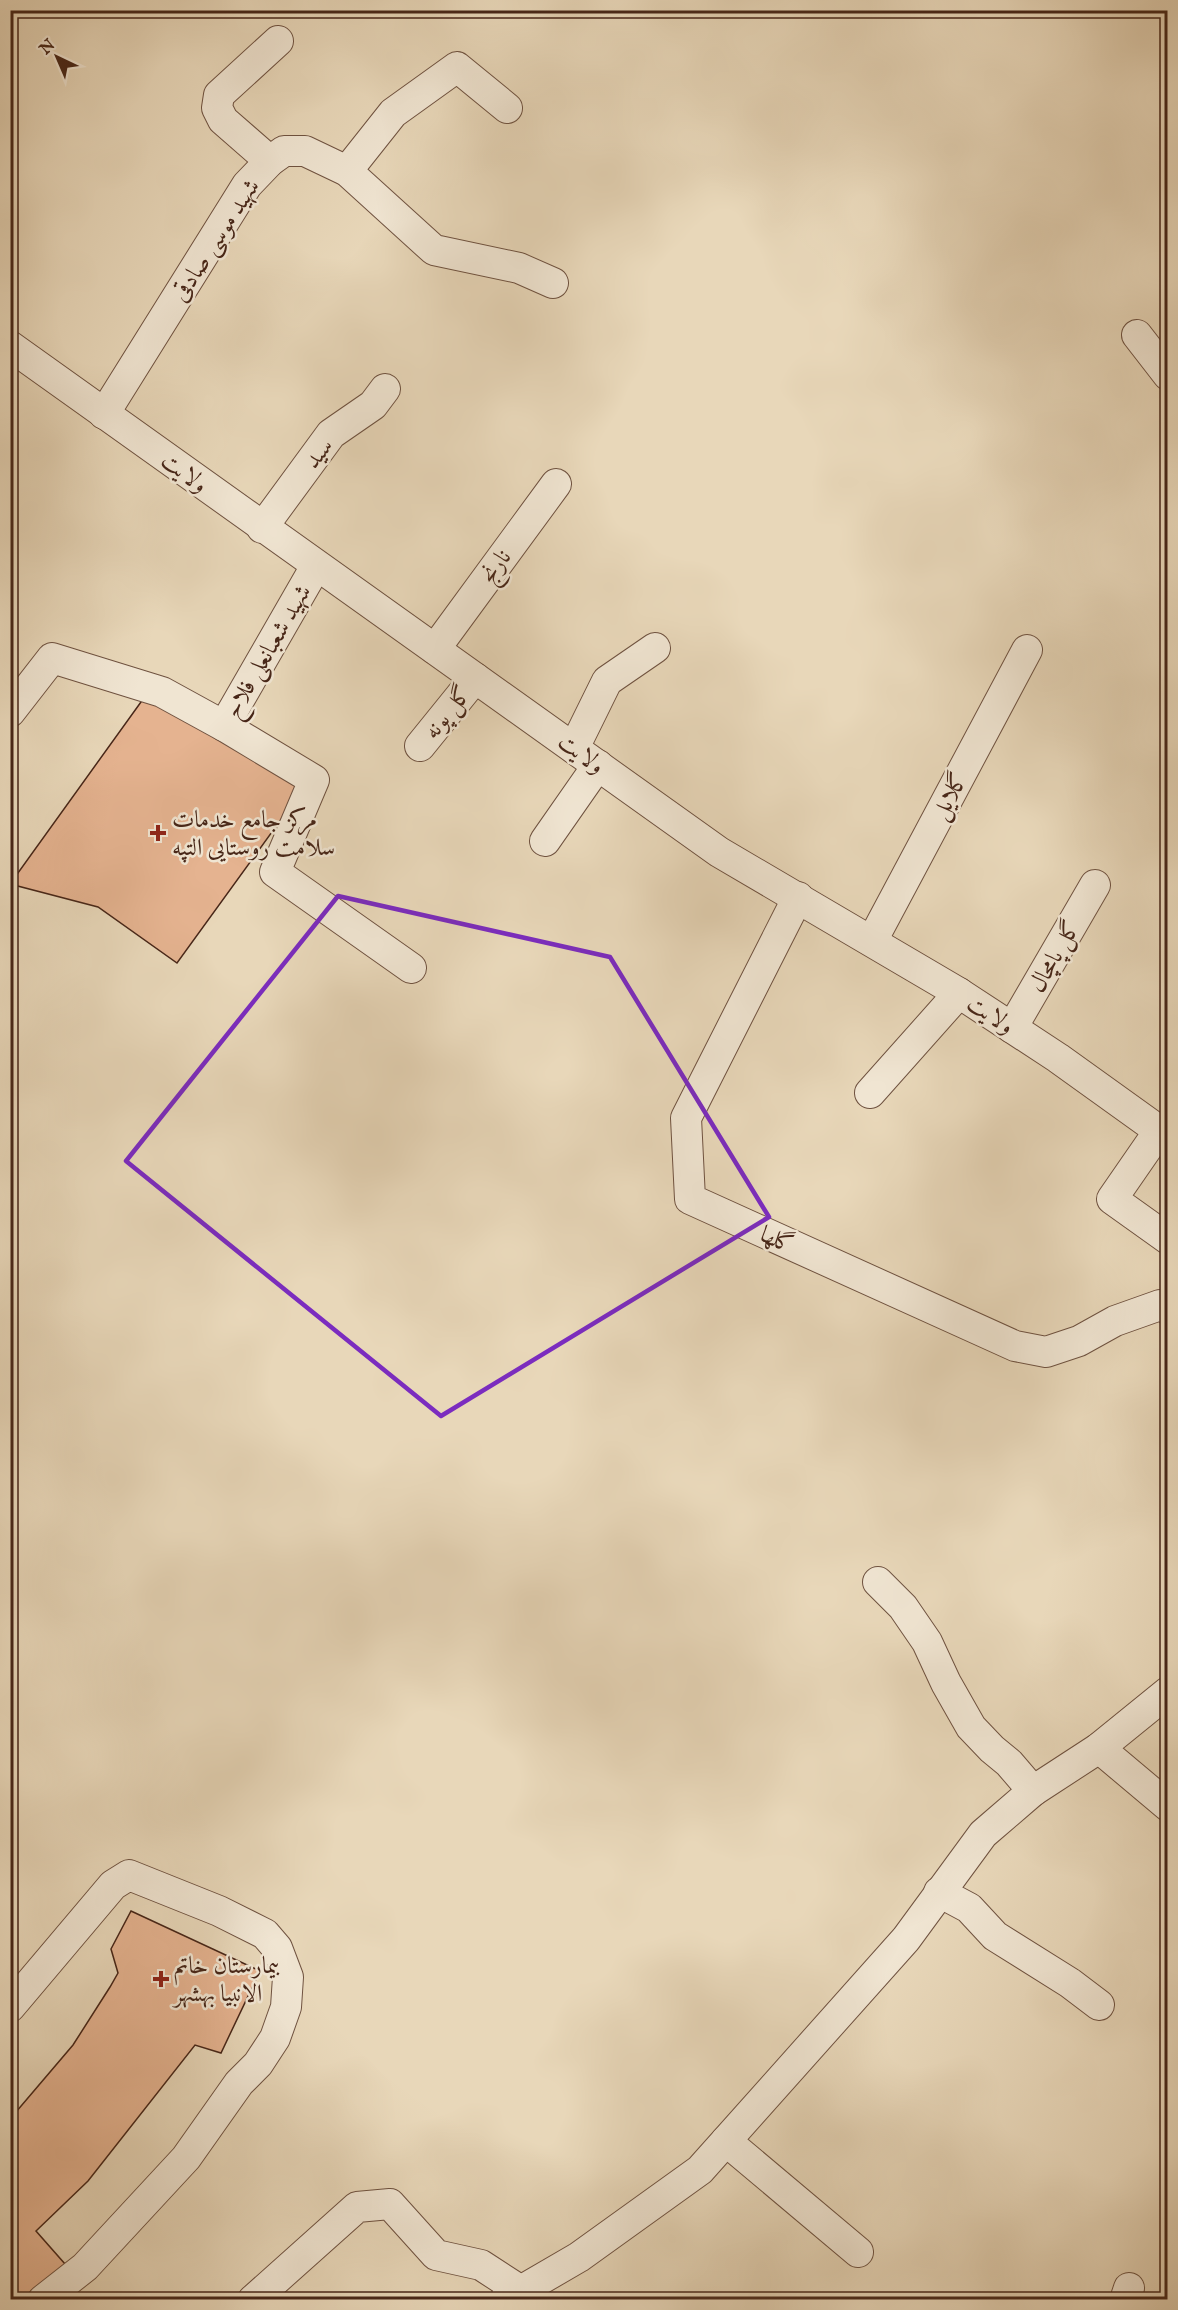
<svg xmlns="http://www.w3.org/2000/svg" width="1178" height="2310" font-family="'IM FELL English',Amiri,serif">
<rect width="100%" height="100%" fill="#e8d7b9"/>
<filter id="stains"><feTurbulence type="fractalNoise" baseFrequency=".00333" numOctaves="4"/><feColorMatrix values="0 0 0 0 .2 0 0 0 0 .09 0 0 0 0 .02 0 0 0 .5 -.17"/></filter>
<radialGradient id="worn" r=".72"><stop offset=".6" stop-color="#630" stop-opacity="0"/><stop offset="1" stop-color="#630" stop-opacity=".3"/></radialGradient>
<g fill="#e5b390" stroke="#472618" stroke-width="1.5">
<polygon points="146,695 306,785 177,963 98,907 10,884"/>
<polygon points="131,1911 260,1971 221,2053 195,2045 88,2181 36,2231 65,2264 21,2300 10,2300 10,2119 73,2045 110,1987 118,1973 111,1949"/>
</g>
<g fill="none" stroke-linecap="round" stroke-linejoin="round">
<g stroke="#6f5240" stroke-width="32">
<g id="minor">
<polyline points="270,161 223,120 217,108 219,95 278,41"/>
<polyline points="347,171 393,113 457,67 507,108"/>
<polyline points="1137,335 1168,375"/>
<polyline points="10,346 719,852 959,993 1058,1058 1168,1137"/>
<polyline points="104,414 247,185 270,161 284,151 305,151 347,171 434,250 519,268 553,283"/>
<polyline points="262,528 331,434 373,405 385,389"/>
<polyline points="316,566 224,726 314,780 275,872 411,968"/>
<polyline points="435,649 556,484"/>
<polyline points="10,712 52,658 162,692 224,726"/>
<polyline points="420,746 475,678"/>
<polyline points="574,748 607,681 655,648"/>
<polyline points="545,841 598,765"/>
<polyline points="798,897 686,1118 690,1199 1015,1346 1046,1352 1079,1341 1115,1321 1160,1305 1168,1309"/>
<polyline points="872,941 1027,650"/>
<polyline points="1012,1028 1095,885"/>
<polyline points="870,1093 959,993"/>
<polyline points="1159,1131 1112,1199 1168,1239"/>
<polyline points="878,1582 903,1607 927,1642 946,1683 971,1727 992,1749 1009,1763 1033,1791"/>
<polyline points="1099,1748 1168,1806"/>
<polyline points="939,1892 969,1908 995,1936 1070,1983 1099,2005"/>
<polyline points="10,2007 113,1885 129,1875 219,1911 265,1934 277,1948 288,1977 286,2007 275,2038 258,2064 239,2083 186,2158 85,2267 43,2300"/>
<polyline points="726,2141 858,2252"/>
<polyline points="253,2300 357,2207 390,2204 436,2255 481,2265 521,2291"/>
<polyline points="505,2300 579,2257 700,2170 906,1939 983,1834 1033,1791 1099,1748 1168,1692"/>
<polyline points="1125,2300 1129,2288"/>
</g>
</g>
<use href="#minor" stroke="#f0e5d2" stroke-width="30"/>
</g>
<path fill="none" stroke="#7b2cbf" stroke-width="4.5" stroke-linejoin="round" d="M338,896L610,957L769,1217L441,1416L126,1161Z"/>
<g fill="#8f2418" stroke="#f0e5d2" stroke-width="2">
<path d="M155 824h6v6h6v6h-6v6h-6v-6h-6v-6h6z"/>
<path d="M158 1970h6v6h6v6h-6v6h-6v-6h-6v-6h6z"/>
</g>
<g text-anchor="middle" stroke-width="5" stroke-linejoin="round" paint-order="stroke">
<g font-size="24" fill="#472618" stroke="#f0e5d2">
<text transform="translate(215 240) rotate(-57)" y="8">شهید موسی صادقی</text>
<text transform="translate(318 453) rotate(-52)" y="8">سید</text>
<text transform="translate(185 472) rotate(36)" y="8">ولایت</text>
<text transform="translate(495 566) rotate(-54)" y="8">نارنج</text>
<text transform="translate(267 651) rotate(-60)" y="8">شهید شعبانعلی فلاح</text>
<text transform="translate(447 712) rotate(-51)" y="8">گل پونه</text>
<text transform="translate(582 753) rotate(36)" y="8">ولایت</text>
<text transform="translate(949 796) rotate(-62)" y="8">گلایل</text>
<text transform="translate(1054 956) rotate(-60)" y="8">گل پامچال</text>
<text transform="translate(991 1014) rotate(33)" y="8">ولایت</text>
<text transform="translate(777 1239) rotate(24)" y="8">گلها</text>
</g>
<g font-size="24" fill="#472618" stroke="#f0e5d2" text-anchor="start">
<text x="172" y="827">مرکز جامع خدمات<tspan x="172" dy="28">سلامت روستایی التپه</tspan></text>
<text x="174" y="1973">بیمارستان خاتم<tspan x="174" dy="28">الانبیا بهشهر</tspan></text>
</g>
</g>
<rect width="1178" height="2310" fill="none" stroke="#e8d7b9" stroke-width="36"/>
<rect x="12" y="12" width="1154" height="2286" fill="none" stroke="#472618" stroke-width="3"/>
<rect x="18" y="18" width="1142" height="2274" fill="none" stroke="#472618" stroke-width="1.5"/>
<g transform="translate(57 57) rotate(316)" stroke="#f0e5d2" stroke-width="4.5" paint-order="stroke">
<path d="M0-4.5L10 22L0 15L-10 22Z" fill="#472618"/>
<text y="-9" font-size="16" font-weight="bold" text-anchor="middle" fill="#472618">N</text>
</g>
<rect width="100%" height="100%" filter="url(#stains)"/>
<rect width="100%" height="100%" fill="url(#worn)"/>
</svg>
